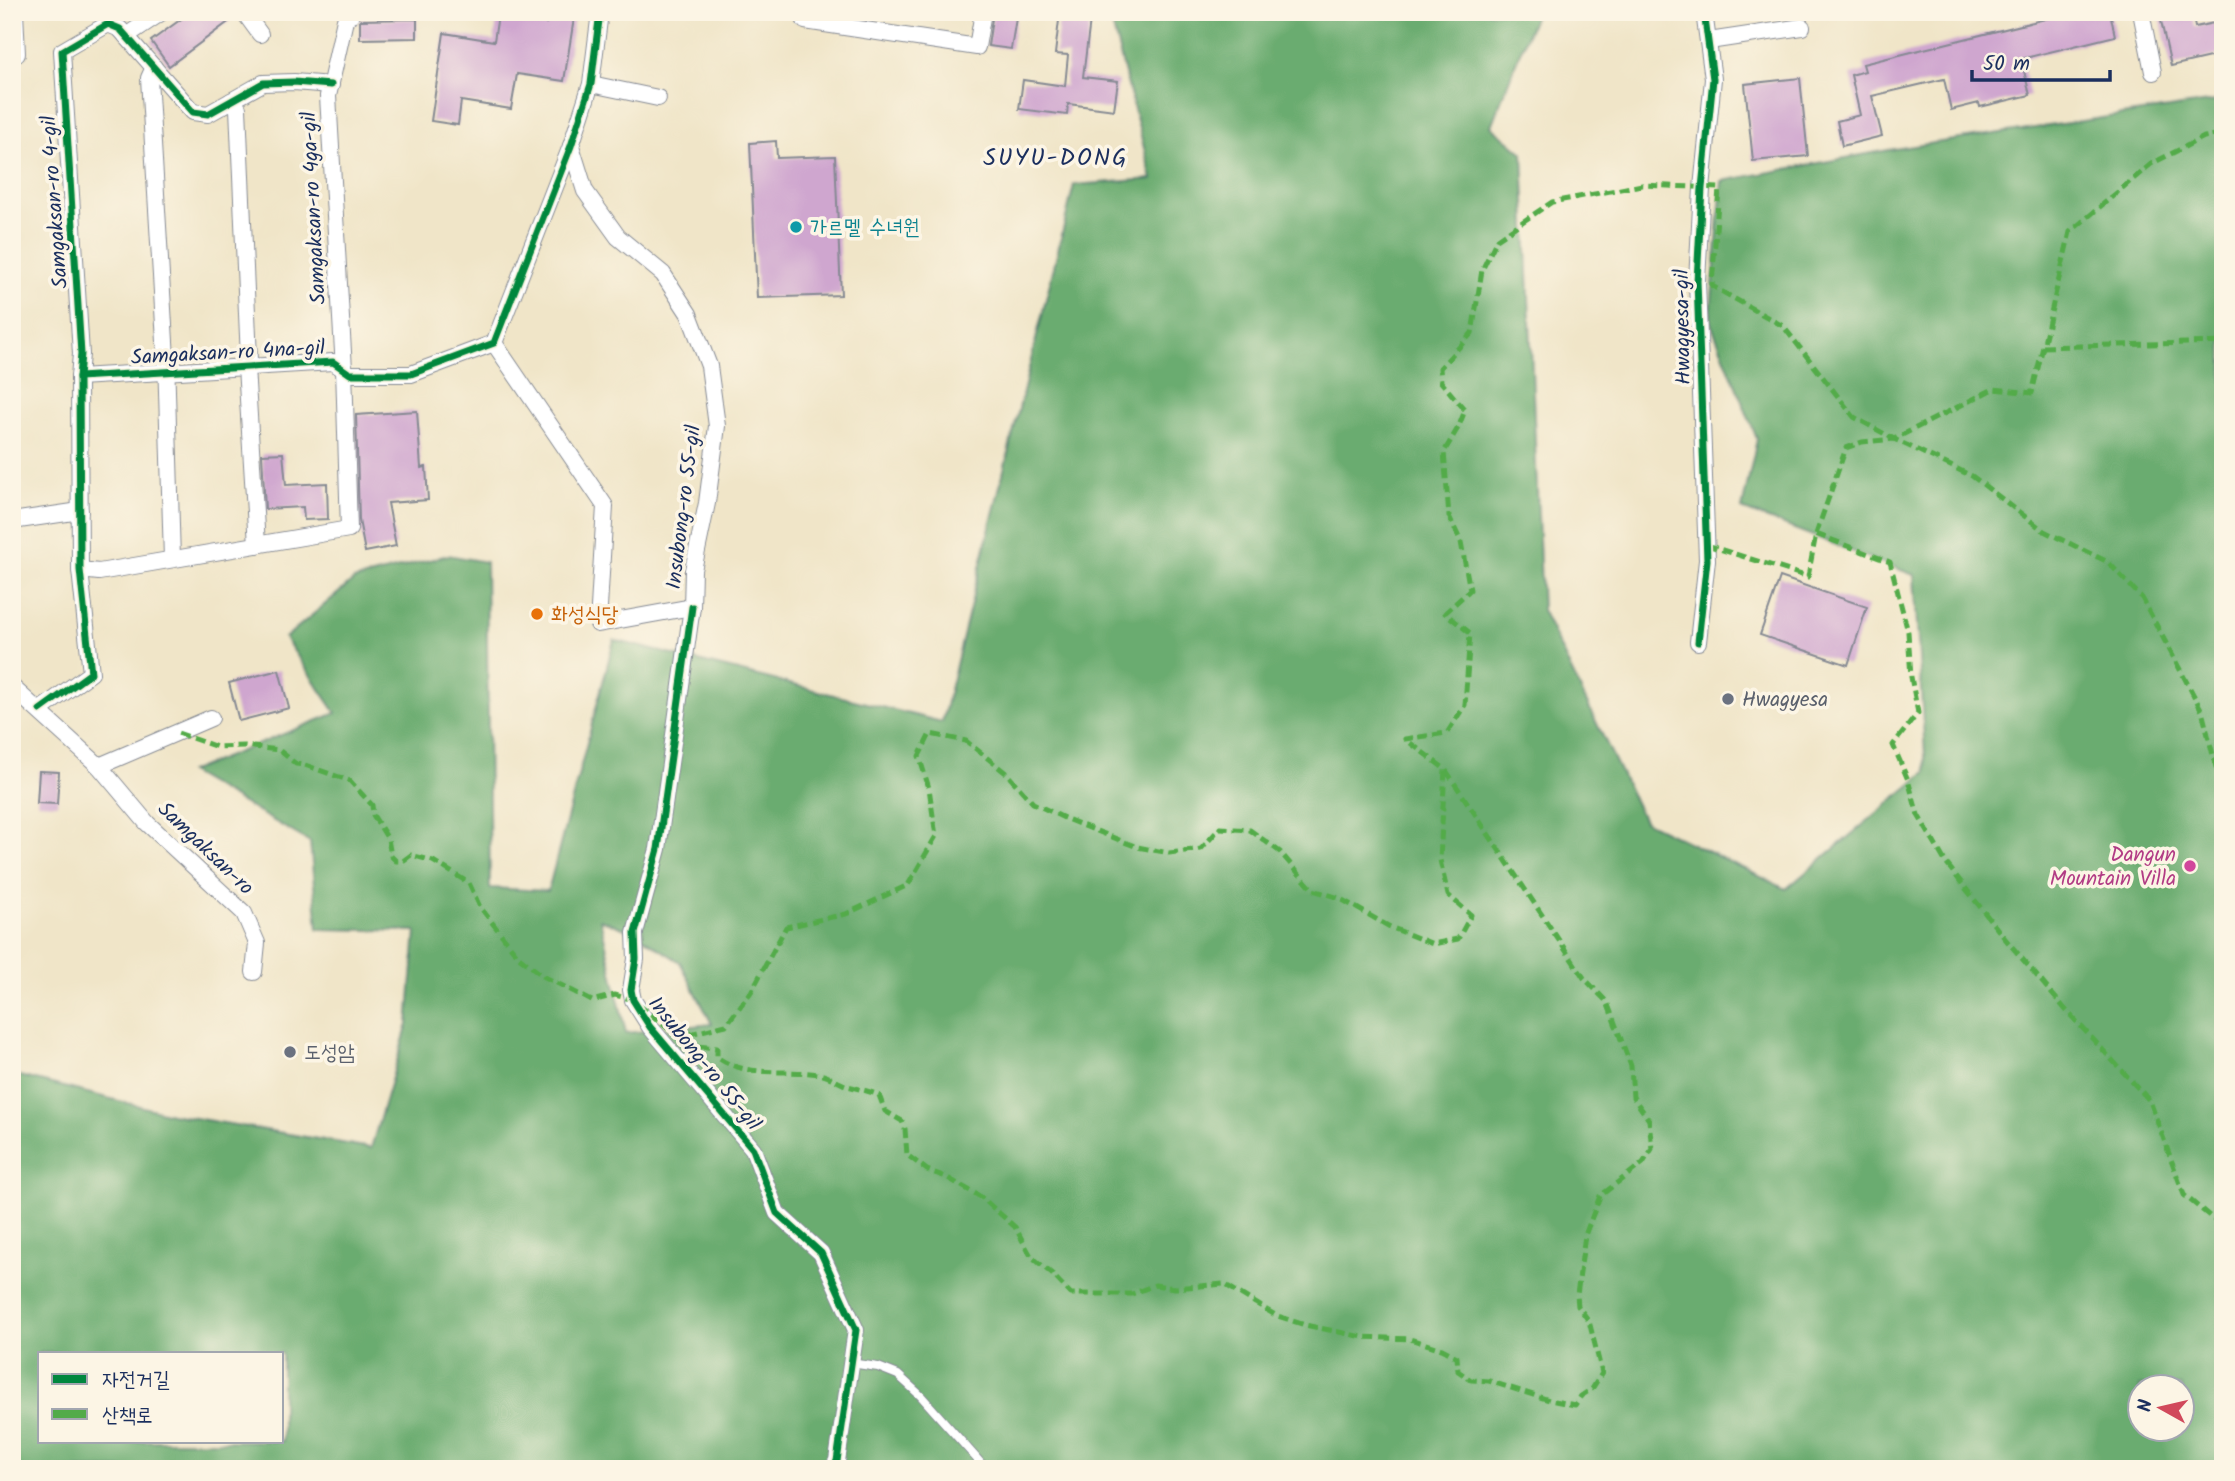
<svg xmlns="http://www.w3.org/2000/svg" width="2235" height="1481" font-family="Kalam,'Poor Story',sans-serif">
<rect width="100%" height="100%" fill="#fcf5e5"/>
<filter id="ink" filterUnits="userSpaceOnUse"><feTurbulence type="fractalNoise" baseFrequency=".0143" numOctaves="2"/><feDisplacementMap in="SourceGraphic" scale="14" xChannelSelector="R" yChannelSelector="G"/><feConvolveMatrix kernelMatrix="1 2 1 2 8 2 1 2 1" color-interpolation-filters="sRGB"/></filter>
<filter id="wash" filterUnits="userSpaceOnUse"><feTurbulence type="fractalNoise" baseFrequency=".00686" numOctaves="4" result="noise"/><feDisplacementMap in="SourceGraphic" scale="28" xChannelSelector="R" yChannelSelector="G"/><feGaussianBlur stdDeviation="1.57" result="paint"/><feColorMatrix in="noise" values="0 0 0 0 0 0 0 0 0 0 0 0 0 0 0 0 0 1.4 0 .05"/><feComposite in="paint" operator="in"/></filter>
<g filter="url(#wash)">
<rect width="100%" height="100%" fill="#f0e5c8"/>
<path fill="#6aac70" stroke="#426e67" stroke-width="2" fill-rule="evenodd" d="M1109,12H1536L1491,126L1523,153L1542,610L1644,821L1786,889L1926,772L1914,575L1742,509L1757,439L1710,321L1722,181L1894,149L2223,100V1469H12V1074L171,1114L371,1148L408,1024L416,931L318,929L310,842L189,772L336,713L285,638L354,580L448,555L486,562L490,888L548,891L614,640L942,722L1074,185L1152,179ZM600,919L635,933L680,962L712,1024L626,1033ZM40,1353H282V1441H40ZM2140,1386H2182V1428H2140Z"/>
<g id="blocks">
<g fill="#cfa6cf">
<polygon points="191,12 234,12 235,17 169,66 151,41"/>
<polygon points="548,12 575,12 564,81 517,74 511,109 461,101 458,125 431,121 444,33 494,41 498,15 546,23"/>
<polygon points="993,12 1017,12 1011,49 988,46"/>
<polygon points="1060,12 1091,12 1083,77 1118,81 1114,110 1068,104 1067,115 1019,109 1023,80 1065,86 1068,55 1055,54"/>
<polygon points="2074,12 2110,12 2115,36 2021,59 2030,95 1980,107 1979,103 1951,110 1944,79 1872,96 1882,136 1842,146 1837,121 1860,115 1851,75 1865,71 1863,64"/>
<polygon points="2159,12 2192,12 2195,27 2223,21 2223,54 2171,66"/>
<polygon points="417,19 417,38 360,39 360,20"/>
<polygon points="1800,78 1808,156 1753,161 1745,84"/>
<polygon points="776,141 777,158 835,156 841,295 757,298 750,143"/>
<polygon points="417,411 421,468 426,467 428,500 388,503 396,546 365,552 359,520 356,415"/>
<polygon points="283,453 286,485 327,483 328,519 304,520 303,507 265,509 262,454"/>
<polygon points="1780,577 1867,607 1848,665 1760,635"/>
<polygon points="279,670 289,708 239,721 229,683"/>
<polygon points="39,771 59,772 57,804 37,803"/>
</g>
</g>
</g>
<g filter="url(#ink)">
<use href="#blocks" fill-opacity="0" stroke="#868a93" stroke-width="2"/>
<g fill="none" stroke-linecap="round" stroke-linejoin="round">
<g stroke="#868a93" stroke-width="10">
<polyline id="lane" points="850,1363 878,1367 898,1375 921,1396 986,1469"/>
</g>
<g stroke="#868a93" stroke-width="18">
<g id="street">
<polyline points="244,12 260,34"/>
<polyline points="807,12 805,21 977,47 983,12"/>
<polyline points="2141,12 2153,72"/>
<polyline points="126,36 162,12"/>
<polyline points="1709,41 1802,27"/>
<polyline points="12,55 17,54 15,12"/>
<polyline points="154,67 149,78 166,358 172,559"/>
<polyline points="591,84 658,98"/>
<polyline points="231,101 238,108 249,359 246,367 257,545"/>
<polyline points="494,343 605,506 598,624 692,607 693,570 707,503 717,426 709,366 689,314 663,274 618,237 585,191 571,146"/>
<polyline points="79,377 333,362 350,374 411,374 494,343 571,146 591,84 600,12"/>
<polyline points="12,521 80,511"/>
<polyline points="80,570 99,572 349,529 344,369 328,96 345,20 353,12"/>
<polyline points="692,607 658,849 635,933 636,959 631,990 633,1000 650,1027 753,1149 777,1213 821,1253 856,1330 837,1461 832,1469"/>
<polyline points="1698,642 1707,560 1697,281 1702,188 1713,79 1704,12"/>
<polyline points="12,687 99,766 147,823 244,913 257,943 254,972"/>
<polyline points="40,710 91,673 80,570 79,377 81,354 62,51 108,24 120,29 193,112 208,114 263,83 294,82 331,85"/>
<polyline points="99,766 211,718"/>
</g>
</g>
<use href="#lane" stroke="#fff" stroke-width="8"/>
<use href="#street" stroke="#fff" stroke-width="16"/>
<g stroke="#52ab49" stroke-width="5" stroke-dasharray="10 5" stroke-linecap="butt">
<polyline points="2043,347 2223,342"/>
<polyline points="1816,534 1846,448 1862,442 1894,439 1972,476 2044,531 2108,562 2142,598 2202,711 2216,767 2223,773"/>
<polyline points="1707,545 1808,577 1816,534 1890,562 1908,632 1911,677 1918,713 1893,745 1908,780 1918,815 1946,863 2002,935 2065,1009 2150,1101 2184,1195 2223,1227"/>
<path d="M178,733L217,747L245,746L279,750L296,764L305,765L350,781L372,805L373,815L388,839L391,856L396,861H403L411,855L433,861L469,883L480,907L519,957L543,976L592,1001L615,995L633,1000L688,1045L717,1048V1057C745,1078 785,1069 818,1074C829,1075 838,1083 848,1086C859,1089 869,1091 879,1095L885,1111L902,1121L905,1129L907,1155L927,1170L946,1177L981,1197L1015,1227L1031,1256L1052,1274L1071,1294H1132L1155,1285L1175,1288L1224,1284L1275,1315L1305,1325L1363,1337L1410,1339L1442,1349L1457,1357L1458,1371L1471,1380L1489,1381L1549,1400L1575,1405L1581,1396L1592,1389L1602,1373L1589,1321L1578,1306L1577,1295L1585,1235L1600,1196L1643,1163L1652,1149L1649,1120L1633,1097L1631,1066L1607,1002L1584,978L1445,769L1405,739L1447,733L1465,705L1470,633L1445,613L1470,590L1461,542L1449,516L1444,452L1459,426L1465,410L1441,382L1440,368L1472,333L1482,270L1497,239L1552,202L1642,185L1719,188L1712,286L1783,326L1854,417L1894,439L1993,389L2032,393L2070,232L2151,164L2204,137L2223,134"/>
<polyline points="674,1035 678,1037 726,1025 751,992 786,927 846,914 908,885 936,836 929,788 919,756 930,734 966,741 1006,773 1033,803 1064,818 1137,847 1169,853 1201,849 1220,828 1250,830 1280,852 1313,890 1339,898 1390,927 1433,944 1458,939 1471,915 1448,895 1440,860 1445,769"/>
</g>
<g stroke="#fcf5e5" stroke-width="11">
<g id="cycleway">
<polyline points="79,377 333,362 350,374 411,374 494,343 571,146 591,84 600,12"/>
<polyline points="692,607 658,849 635,933 636,959 631,990 633,1000 650,1027 753,1149 777,1213 821,1253 856,1330 837,1461 832,1469"/>
<polyline points="1698,642 1707,560 1697,281 1702,188 1713,79 1704,12"/>
<polyline points="40,710 91,673 80,570 79,377 81,354 62,51 108,24 120,29 193,112 208,114 263,83 294,82 331,85"/>
</g>
</g>
<use href="#cycleway" stroke="#00873e" stroke-width="7"/>
</g>
</g>
<circle fill="#0f9aa8" stroke="#fcf5e5" stroke-width="2.5" cx="796" cy="227" r="7"/>
<circle fill="#e8710a" stroke="#fcf5e5" stroke-width="2.5" cx="537" cy="614" r="7"/>
<g fill="#6b7280" stroke="#fcf5e5" stroke-width="2.5">
<circle cx="1728" cy="699" r="7"/>
<circle cx="290" cy="1052" r="7"/>
</g>
<circle fill="#d1479c" stroke="#fcf5e5" stroke-width="2.5" cx="2190" cy="866" r="7"/>
<g text-anchor="middle" stroke-width="7" stroke-linejoin="round" paint-order="stroke">
<g font-size="21" fill="#1b2f5e" stroke="#fcf5e5">
<text transform="translate(54 202) rotate(-94)" y="7">Samgaksan-ro 4-gil</text>
<text transform="translate(313 208) rotate(-93)" y="7">Samgaksan-ro 4ga-gil</text>
<text transform="translate(1682 327) rotate(-91)" y="7">Hwagyesa-gil</text>
<text transform="translate(228 352) rotate(-3)" y="7">Samgaksan-ro 4na-gil</text>
<text transform="translate(683 507) rotate(-83)" y="7">Insubong-ro 55-gil</text>
<text transform="translate(206 848) rotate(44)" y="7">Samgaksan-ro</text>
<text transform="translate(705 1063) rotate(51)" y="7">Insubong-ro 55-gil</text>
</g>
<g font-size="21" fill="#0d838f" stroke="#fcf5e5" text-anchor="start">
<text x="810" y="234">가르멜 수녀원</text>
</g>
<g font-size="21" fill="#c56008" stroke="#fcf5e5" text-anchor="start">
<text x="551" y="621">화성식당</text>
</g>
<g font-size="21" fill="#5b616d" stroke="#fcf5e5" text-anchor="start">
<text x="1742" y="706">Hwagyesa</text>
<text x="304" y="1059">도성암</text>
</g>
<g font-size="21" fill="#b23c85" stroke="#fcf5e5" text-anchor="end">
<text x="2176" y="861">Dangun<tspan x="2176" dy="24">Mountain Villa</tspan></text>
</g>
<g font-size="24" letter-spacing="2" fill="#1b2f5e" stroke="#fcf5e5">
<text x="1056" y="165">SUYU-DONG</text>
</g>
</g>
<rect width="2235" height="1481" fill="none" stroke="#fcf5e5" stroke-width="42"/>
<rect x="38" y="1352" width="245" height="91" fill="#fcf5e5" stroke="#a2a6af" stroke-width="2"/>
<rect x="52" y="1374" width="35" height="10" fill="#00873e" stroke="#a2a6af" stroke-width="2"/>
<text x="102" y="1386" font-size="21" fill="#1b2f5e">자전거길</text>
<rect x="52" y="1409" width="35" height="10" fill="#52ab49" stroke="#a2a6af" stroke-width="2"/>
<text x="102" y="1422" font-size="21" fill="#1b2f5e">산책로</text>
<g transform="translate(2161 1408) rotate(278)"><circle r="33" fill="#fcf5e5" stroke="#a2a6af" stroke-width="2"/>
<path d="M0-5L12 26L0 18L-12 26Z" fill="#d1495b"/>
<text y="-10" font-size="19" font-weight="bold" text-anchor="middle" fill="#1b2f5e">N</text>
</g>
<path d="M1972 70v10h138v-10" fill="none" stroke="#1b2f5e" stroke-width="3.5"/>
<text x="1983" y="70" font-size="21" fill="#1b2f5e" stroke="#fcf5e5" stroke-width="5" paint-order="stroke">50 m</text>
</svg>
